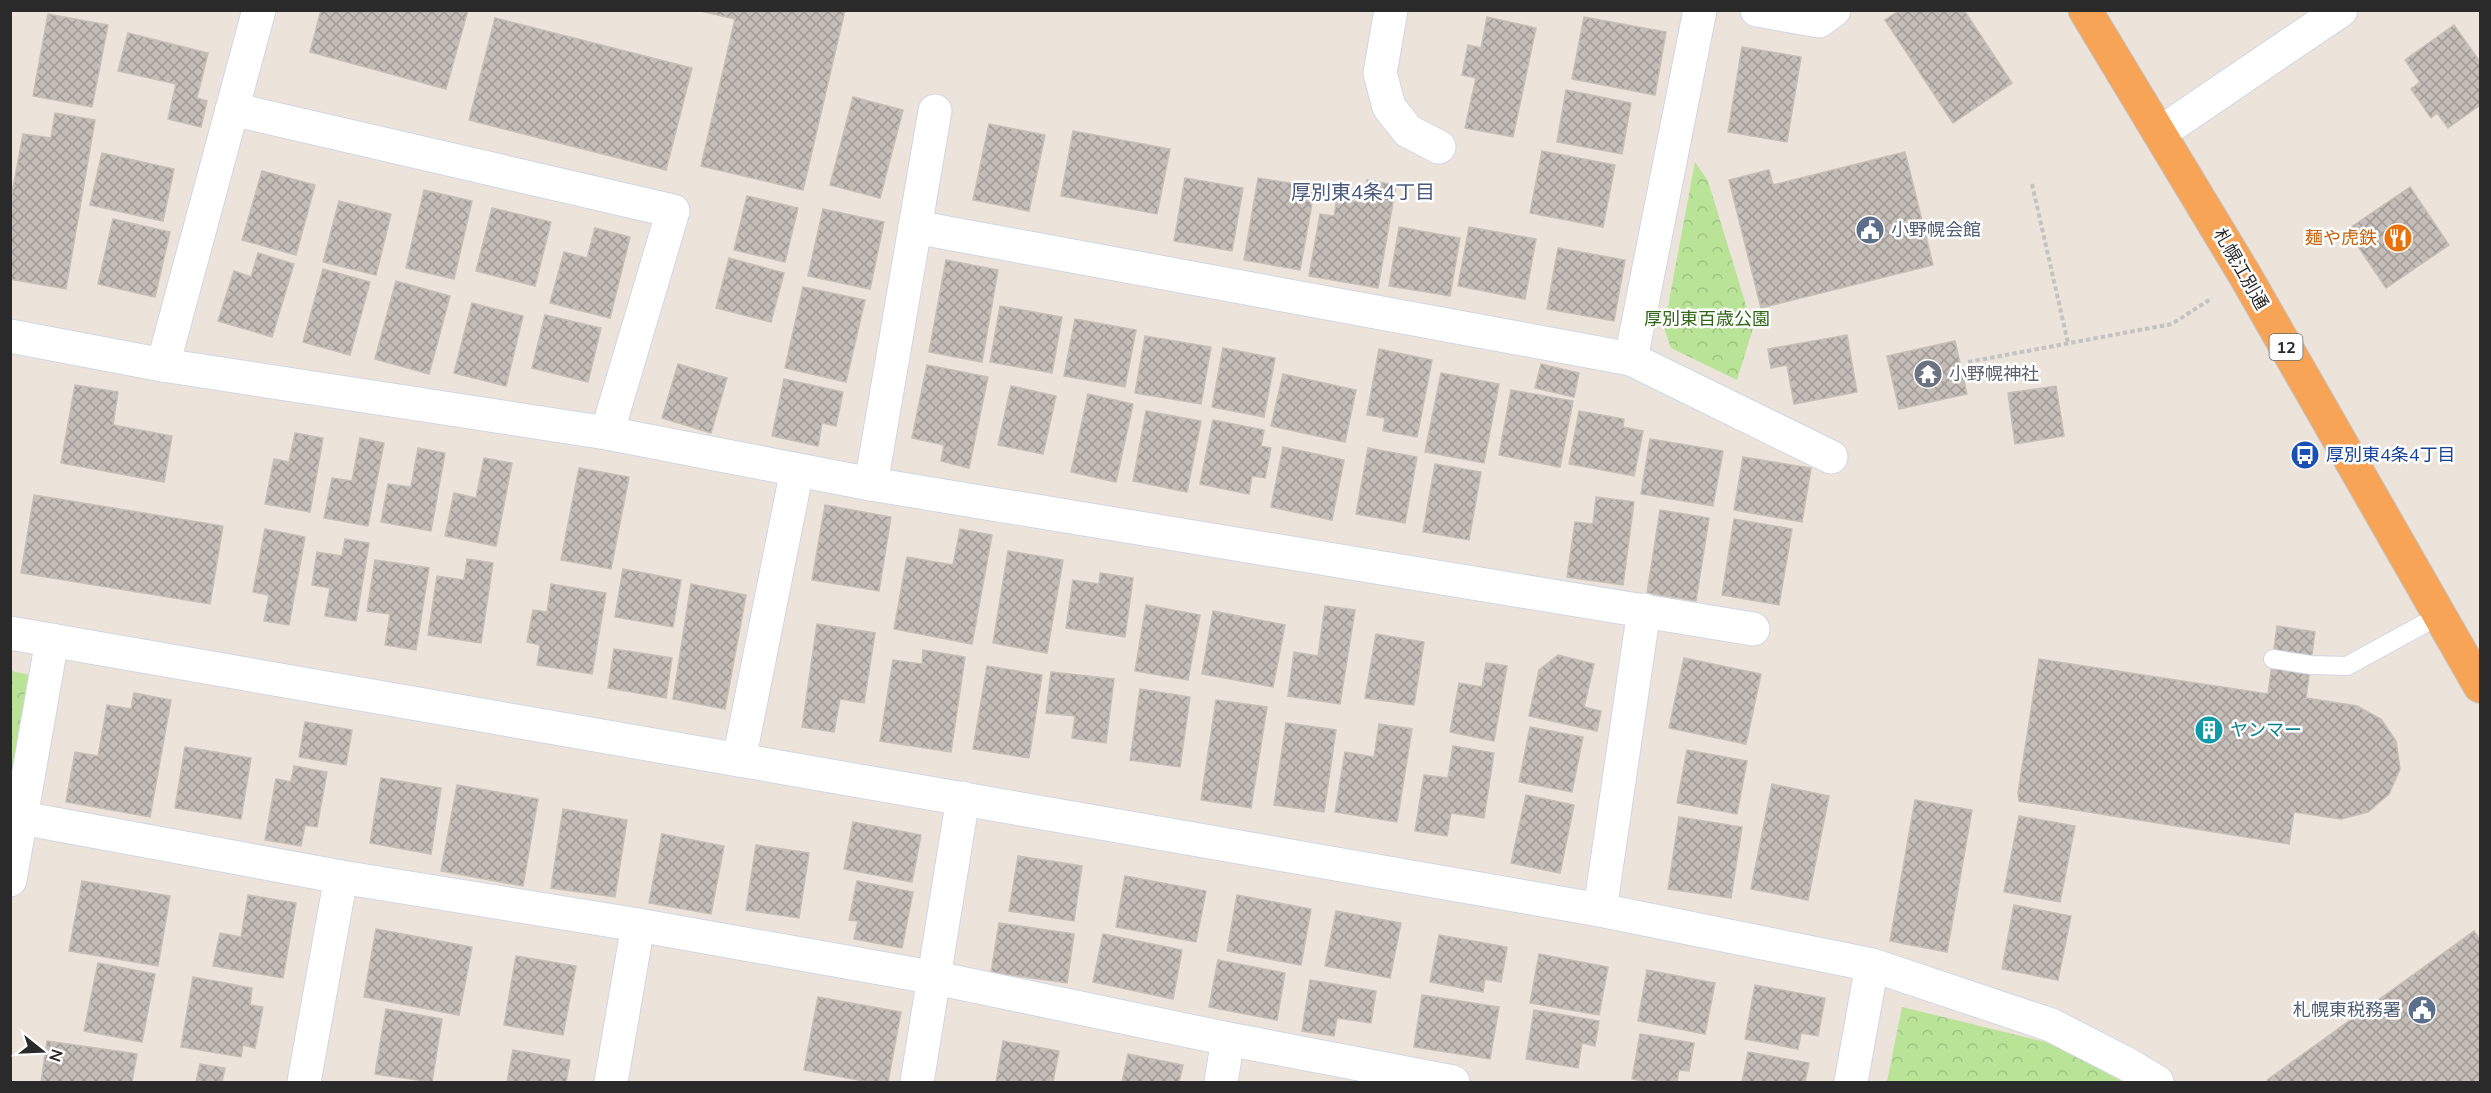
<svg xmlns="http://www.w3.org/2000/svg" width="2491" height="1093" font-family="Mulish,'Noto Sans JP',sans-serif">
<defs>
<pattern id="park-crowns" width="20" height="18" patternUnits="userSpaceOnUse" patternTransform="scale(1.5)"><rect width="20" height="18" fill="#b9e397"/><path d="M2 6a3 3 0 1 1 6 0M12 15a3 3 0 1 1 6 0" fill="none" stroke="#9fc382"/></pattern>
<pattern id="building-cross-hatch" width="8" height="8" patternUnits="userSpaceOnUse" patternTransform="scale(1.5)"><rect width="8" height="8" fill="#c4bdb8"/><path d="M0 0l8 8M0 8l8-8" fill="none" stroke="#9f9a96"/></pattern>
</defs>
<rect width="100%" height="100%" fill="#ece3db"/>
<g fill="url(#park-crowns)">
<polygon points="1695,162 1708,181 1753,328 1737,380 1671,348 1664,328"/>
<polygon points="11,671 35,676 11,802"/>
<polygon points="1902,1007 2054,1044 2123,1082 1887,1082"/>
</g>
<g fill="url(#building-cross-hatch)" stroke="#c7bfb5" stroke-width="1.5">
<polygon points="321,10 468,10 446,89 310,52"/>
<polygon points="696,10 845,10 803,190 701,166 735,19"/>
<polygon points="1900,10 1964,10 2012,83 1953,123 1885,20"/>
<polygon points="48,14 108,25 92,107 33,96"/>
<polygon points="1487,17 1536,28 1513,137 1465,128 1476,78 1462,75 1468,45 1481,48"/>
<polygon points="1584,17 1666,32 1655,95 1572,79"/>
<polygon points="495,18 692,68 666,170 469,120"/>
<polygon points="2454,25 2480,62 2480,105 2448,128 2437,113 2431,118 2411,89 2420,82 2405,60"/>
<polygon points="128,33 208,53 197,98 207,101 201,127 168,119 176,84 118,71"/>
<polygon points="1742,47 1801,57 1787,142 1728,132"/>
<polygon points="1566,90 1631,103 1622,154 1557,142"/>
<polygon points="853,97 903,110 880,198 830,185"/>
<polygon points="55,113 95,120 66,289 10,279 10,204 23,134 51,138"/>
<polygon points="989,124 1045,135 1029,211 973,200"/>
<polygon points="1073,131 1170,149 1157,214 1061,196"/>
<polygon points="1542,151 1615,165 1603,227 1530,213"/>
<polygon points="1905,152 1933,265 1761,308 1729,180 1769,170 1773,185"/>
<polygon points="102,153 174,169 163,221 90,205"/>
<polygon points="262,171 315,185 296,255 242,240"/>
<polygon points="1185,178 1243,188 1232,251 1174,241"/>
<polygon points="1258,178 1315,187 1300,270 1244,260"/>
<polygon points="1367,180 1396,185 1378,288 1309,276 1320,214 1334,216 1337,198 1363,203"/>
<polygon points="2410,187 2449,245 2386,288 2347,230"/>
<polygon points="424,190 472,201 454,279 406,268"/>
<polygon points="747,196 798,208 785,262 734,250"/>
<polygon points="339,201 391,214 376,275 323,262"/>
<polygon points="492,208 551,222 535,286 476,271"/>
<polygon points="823,209 884,222 870,289 808,276"/>
<polygon points="113,219 170,232 155,297 98,284"/>
<polygon points="1399,227 1460,238 1450,296 1389,286"/>
<polygon points="1469,227 1536,239 1525,299 1458,286"/>
<polygon points="595,228 630,237 610,318 550,303 564,252 587,258"/>
<polygon points="1558,248 1625,260 1614,321 1547,309"/>
<polygon points="258,253 294,264 272,337 218,321 234,271 251,277"/>
<polygon points="729,258 784,273 771,322 716,308"/>
<polygon points="946,260 998,270 982,362 929,352"/>
<polygon points="323,269 370,282 350,355 303,342"/>
<polygon points="396,281 450,296 429,374 375,359"/>
<polygon points="803,287 865,300 846,382 785,368"/>
<polygon points="472,303 523,316 506,386 454,373"/>
<polygon points="1000,306 1062,317 1052,373 990,362"/>
<polygon points="545,315 601,328 588,382 532,368"/>
<polygon points="1075,319 1136,330 1125,387 1064,376"/>
<polygon points="1847,335 1857,392 1794,404 1787,365 1771,368 1768,349"/>
<polygon points="1145,336 1211,347 1201,404 1135,393"/>
<polygon points="1955,341 1967,394 1899,409 1887,356"/>
<polygon points="1223,348 1275,358 1264,417 1212,407"/>
<polygon points="1379,349 1432,360 1417,437 1383,431 1385,418 1367,415"/>
<polygon points="678,364 727,378 711,433 662,418"/>
<polygon points="1541,364 1579,373 1574,397 1535,388"/>
<polygon points="927,365 988,377 969,468 941,461 944,445 912,438"/>
<polygon points="1441,373 1499,384 1484,463 1425,452"/>
<polygon points="1283,374 1356,390 1345,442 1271,426"/>
<polygon points="784,379 843,392 836,426 822,423 818,446 772,436"/>
<polygon points="75,385 118,392 113,425 172,436 164,482 61,463"/>
<polygon points="1011,386 1056,396 1043,454 998,445"/>
<polygon points="2056,386 2064,436 2015,444 2008,393"/>
<polygon points="1511,390 1573,401 1560,467 1499,455"/>
<polygon points="1088,394 1133,404 1116,482 1071,472"/>
<polygon points="1146,411 1201,421 1187,492 1133,481"/>
<polygon points="1579,411 1624,419 1623,427 1643,431 1634,476 1569,464"/>
<polygon points="1213,420 1264,430 1261,446 1271,448 1265,478 1252,476 1249,494 1200,484"/>
<polygon points="295,433 323,438 310,512 265,504 274,459 289,462"/>
<polygon points="360,438 384,443 368,526 324,518 332,478 352,481"/>
<polygon points="1650,439 1723,451 1713,506 1641,494"/>
<polygon points="1283,447 1344,460 1332,520 1271,507"/>
<polygon points="418,448 445,453 431,531 381,522 388,484 411,487"/>
<polygon points="1368,448 1417,457 1405,523 1356,514"/>
<polygon points="1743,457 1811,468 1802,522 1734,510"/>
<polygon points="484,458 512,463 496,546 445,536 454,493 476,498"/>
<polygon points="1435,464 1481,472 1469,540 1423,532"/>
<polygon points="579,468 629,477 611,569 561,560"/>
<polygon points="34,495 223,526 210,604 21,573"/>
<polygon points="1596,497 1634,502 1623,585 1567,577 1575,522 1593,524"/>
<polygon points="825,505 891,517 879,591 812,580"/>
<polygon points="1660,510 1709,518 1696,601 1647,593"/>
<polygon points="1734,519 1792,529 1779,605 1722,595"/>
<polygon points="265,529 305,537 289,625 264,621 269,595 253,592"/>
<polygon points="960,529 992,535 972,644 894,629 907,557 953,565"/>
<polygon points="345,539 369,543 356,621 325,616 330,588 312,585 317,552 342,556"/>
<polygon points="1008,551 1063,560 1047,653 993,643"/>
<polygon points="467,559 493,563 481,643 428,635 437,576 464,580"/>
<polygon points="375,560 429,568 416,650 385,645 390,614 367,611"/>
<polygon points="623,569 681,580 673,627 615,617"/>
<polygon points="1100,573 1133,578 1125,637 1066,628 1073,580 1099,584"/>
<polygon points="551,584 606,593 592,674 537,665 540,645 527,642 533,610 547,612"/>
<polygon points="691,584 746,595 725,709 673,699"/>
<polygon points="1146,605 1200,615 1188,680 1135,671"/>
<polygon points="1325,606 1355,610 1340,704 1288,696 1294,652 1318,656"/>
<polygon points="1213,611 1285,625 1273,687 1202,674"/>
<polygon points="817,624 875,633 864,703 840,699 834,732 802,727"/>
<polygon points="2277,626 2315,632 2306,698 2357,706 2381,719 2396,741 2400,769 2389,794 2368,812 2341,819 2294,812 2289,844 2019,801 2018,793 2039,659 2268,694"/>
<polygon points="1376,634 1424,642 1414,705 1365,698"/>
<polygon points="614,649 672,658 666,698 608,688"/>
<polygon points="923,650 965,657 951,752 880,741 893,660 922,664"/>
<polygon points="1558,655 1594,664 1584,707 1601,711 1597,731 1529,716 1539,670"/>
<polygon points="1684,658 1761,674 1746,744 1669,728"/>
<polygon points="1486,663 1507,666 1494,741 1450,732 1459,683 1482,687"/>
<polygon points="987,666 1042,675 1029,758 973,749"/>
<polygon points="1051,672 1114,679 1106,743 1072,738 1075,716 1046,713"/>
<polygon points="1140,689 1190,697 1180,767 1130,760"/>
<polygon points="134,693 171,700 150,817 66,802 75,752 98,756 107,705 131,709"/>
<polygon points="1216,700 1267,707 1251,808 1201,800"/>
<polygon points="305,722 352,730 346,765 299,757"/>
<polygon points="1286,723 1336,730 1324,812 1274,805"/>
<polygon points="1379,724 1412,729 1397,822 1335,812 1345,752 1374,757"/>
<polygon points="1530,727 1583,737 1572,792 1519,782"/>
<polygon points="1453,746 1494,753 1484,818 1451,813 1447,836 1415,831 1424,775 1448,778"/>
<polygon points="185,747 251,758 241,819 175,808"/>
<polygon points="1687,750 1747,761 1737,814 1677,803"/>
<polygon points="294,766 327,772 317,827 305,825 301,846 265,840 276,779 291,782"/>
<polygon points="381,778 441,788 431,854 370,843"/>
<polygon points="1772,784 1829,796 1808,900 1751,889"/>
<polygon points="457,785 538,799 523,886 441,871"/>
<polygon points="1526,795 1574,805 1560,873 1511,863"/>
<polygon points="1915,800 1972,810 1947,952 1890,941"/>
<polygon points="563,809 627,820 615,897 551,888"/>
<polygon points="2019,816 2075,826 2060,902 2004,892"/>
<polygon points="1679,817 1742,827 1731,898 1668,889"/>
<polygon points="853,822 921,835 912,882 844,869"/>
<polygon points="662,834 724,846 711,914 649,903"/>
<polygon points="756,845 809,853 799,918 746,910"/>
<polygon points="1018,856 1082,866 1074,921 1009,911"/>
<polygon points="1125,876 1206,891 1196,942 1116,927"/>
<polygon points="82,881 170,896 158,966 69,951"/>
<polygon points="857,881 913,892 902,948 854,939 858,921 849,920"/>
<polygon points="248,895 296,903 283,978 213,966 220,933 241,937"/>
<polygon points="1237,895 1311,909 1301,965 1227,951"/>
<polygon points="2014,905 2071,916 2058,980 2002,969"/>
<polygon points="1336,911 1401,923 1390,978 1325,966"/>
<polygon points="999,923 1074,934 1067,983 991,972"/>
<polygon points="376,929 472,947 459,1015 364,997"/>
<polygon points="2474,931 2480,940 2480,1082 2269,1082 2267,1080"/>
<polygon points="1103,934 1182,950 1173,999 1093,982"/>
<polygon points="1439,935 1507,947 1501,982 1485,979 1483,992 1430,982"/>
<polygon points="1539,954 1608,967 1599,1015 1530,1003"/>
<polygon points="516,956 576,966 563,1035 504,1025"/>
<polygon points="1218,960 1285,973 1277,1020 1209,1007"/>
<polygon points="98,963 155,974 142,1042 84,1031"/>
<polygon points="1647,970 1715,983 1705,1034 1638,1021"/>
<polygon points="193,977 252,988 250,1005 263,1007 255,1048 243,1045 241,1057 181,1047"/>
<polygon points="1310,980 1376,991 1371,1023 1337,1018 1334,1036 1302,1031"/>
<polygon points="1755,985 1825,998 1818,1036 1801,1033 1798,1049 1745,1039"/>
<polygon points="1422,995 1499,1007 1490,1059 1414,1047"/>
<polygon points="818,997 901,1012 888,1082 869,1082 804,1070"/>
<polygon points="386,1009 442,1019 432,1082 375,1074"/>
<polygon points="1534,1010 1599,1021 1595,1046 1582,1043 1578,1068 1526,1059"/>
<polygon points="1640,1034 1694,1043 1689,1071 1679,1070 1677,1082 1649,1082 1632,1079"/>
<polygon points="47,1041 137,1054 132,1082 41,1082"/>
<polygon points="1003,1041 1059,1051 1053,1082 996,1082"/>
<polygon points="513,1050 570,1060 566,1082 507,1082"/>
<polygon points="1748,1052 1809,1063 1805,1082 1742,1082"/>
<polygon points="1128,1054 1183,1065 1179,1082 1122,1082"/>
<polygon points="200,1064 225,1068 222,1082 196,1082"/>
</g>
<g fill="none" stroke-linecap="round" stroke-linejoin="round">
<g stroke="#d1d6e3" stroke-width="20">
<polyline id="service" points="2273,659 2311,665 2347,666 2440,615"/>
</g>
<g stroke="#d1d6e3" stroke-width="35">
<g id="minor">
<polyline points="1391,10 1380,73 1389,107 1408,131 1439,147"/>
<polyline points="1757,10 1819,21 1834,10"/>
<polyline points="232,109 673,211 607,433"/>
<polyline points="2160,133 2341,10"/>
<polyline points="915,227 1631,359 1831,457"/>
<polyline points="10,336 163,365 607,433 871,484 1753,629"/>
<polyline points="1631,359 1700,10"/>
<polyline points="163,365 259,10"/>
<polyline points="871,484 935,111"/>
<polyline points="739,760 797,470"/>
<polyline points="22,818 341,877 638,925 936,978 1228,1039 1453,1082"/>
<polyline points="10,880 52,640"/>
<polyline points="1600,910 1644,610"/>
<polyline points="304,1082 341,877"/>
<polyline points="611,1082 638,925"/>
<polyline points="917,1082 963,798"/>
<polyline points="1221,1082 1228,1039"/>
<polyline points="1851,1082 1872,965"/>
</g>
</g>
<g stroke="#d1d6e3" stroke-width="35">
<polyline id="tertiary" points="10,633 1600,910 1872,965 2051,1025 2127,1064 2157,1082"/>
</g>
<g stroke="#c3c3c3" stroke-width="35">
<polyline id="trunk" points="2085,10 2246,277 2480,686"/>
</g>
<g stroke="#c3c3c3" stroke-width="4" stroke-dasharray="4.5 3" stroke-linecap="butt">
<polyline points="2032,184 2068,343"/>
<polyline points="1968,362 2172,324 2212,298"/>
</g>
<use href="#service" stroke="#fff" stroke-width="18"/>
<use href="#minor" stroke="#fff" stroke-width="33"/>
<use href="#tertiary" stroke="#fff" stroke-width="33"/>
<use href="#trunk" stroke="#f8a457" stroke-width="33"/>
</g>
<defs>
<g id="civic-disc" transform="scale(1.5)"><circle r="9.5" fill="#5c6f8a" stroke="#fff"/><path d="M-.6-6.5H3V-4.5H.6V-3L4-1V1h2V6H-6V1h2V-1L-.6-3ZM-1.2 2.5V6h2.4V2.5Z" fill="#fff"/></g>
<g id="restaurant-disc" transform="scale(1.5)"><circle r="9.5" fill="#e8710a" stroke="#fff"/><path d="M-5-6h1v4h1v-4h1v4h1v-4h1v5L-1.5 .5V6h-2V.5L-5-1ZM5-6V6H3V1.5H1.5Q1.5-4 5-6Z" fill="#fff"/></g>
<g id="temple-disc" transform="scale(1.5)"><circle r="9.5" fill="#6b7280" stroke="#fff"/><path d="M0-6L5-2H3V0L6.5 2.5H4V6H1.5V3h-3V6H-4V2.5H-6.5L-3 0V-2H-5Z" fill="#fff"/></g>
<g id="bus-disc" transform="scale(1.5)"><circle r="9.5" fill="#1a4fb4" stroke="#fff"/><path d="M-5-6H5V4H4V6H2V4H-2V6H-4V4H-5ZM-3.5-4V0h7V-4ZM-3.5 1.2v1.5H-2V1.2ZM2 1.2v1.5H3.5V1.2Z" fill="#fff"/></g>
<g id="building-disc" transform="scale(1.5)"><circle r="9.5" fill="#0f9aa8" stroke="#fff"/><path d="M-4-6H4V6H1V3H-1V6H-4ZM-2.5-4.3h1.7v1.8h-1.7ZM.8-4.3h1.7v1.8H.8ZM-2.5-1h1.7V.8h-1.7ZM.8-1h1.7V.8H.8Z" fill="#fff"/></g>
</defs>
<g fill-rule="evenodd">
<use href="#civic-disc" x="1870" y="230"/>
<use href="#restaurant-disc" x="2398" y="238"/>
<use href="#temple-disc" x="1928" y="374"/>
<use href="#bus-disc" x="2305" y="455"/>
<use href="#building-disc" x="2209" y="730"/>
<use href="#civic-disc" x="2422" y="1010"/>
</g>
<g text-anchor="middle" stroke-width="5" stroke-linejoin="round" paint-order="stroke">
<rect fill="#fff" stroke="#6a6a6a" stroke-width="1.5" x="2269.5" y="334" width="33" height="26" rx="4.5"/>
<g font-size="16" font-weight="bold" fill="#2a2a2a">
<text x="2286" y="353">12</text>
</g>
<g font-size="18" fill="#4e5e75" stroke="#fff" text-anchor="start">
<text x="1891" y="236">小野幌会館</text>
<text x="2401" y="1016" text-anchor="end">札幌東税務署</text>
</g>
<g font-size="18" fill="#c56008" stroke="#fff" text-anchor="end">
<text x="2377" y="244">麺や虎鉄</text>
</g>
<g font-size="18" fill="#2a2a2a" stroke="#fff">
<text transform="translate(2241 269) rotate(60)" y="6">札幌江別通</text>
</g>
<g font-size="18" fill="#326719" stroke="#fff">
<text x="1707" y="325">厚別東百歳公園</text>
</g>
<g font-size="18" fill="#5b616d" stroke="#fff" text-anchor="start">
<text x="1949" y="380">小野幌神社</text>
</g>
<g font-size="18" fill="#164399" stroke="#fff" text-anchor="start">
<text x="2326" y="461">厚別東4条4丁目</text>
</g>
<g font-size="18" fill="#0d838f" stroke="#fff" text-anchor="start">
<text x="2230" y="736">ヤンマー</text>
</g>
<g font-size="20" fill="#4a587b" stroke="#fff">
<text x="1363" y="199">厚別東4条4丁目</text>
</g>
</g>
<rect width="2491" height="1093" fill="none" stroke="#2a2a2a" stroke-width="24"/>
<g transform="translate(42 1051) rotate(108)" stroke="#ffffff" stroke-width="4.5" paint-order="stroke">
<path d="M0-4.5L10 22L0 15L-10 22Z" fill="#2a2a2a"/>
<text y="-9" font-size="16" font-weight="bold" text-anchor="middle" fill="#2a2a2a">N</text>
</g>
</svg>
